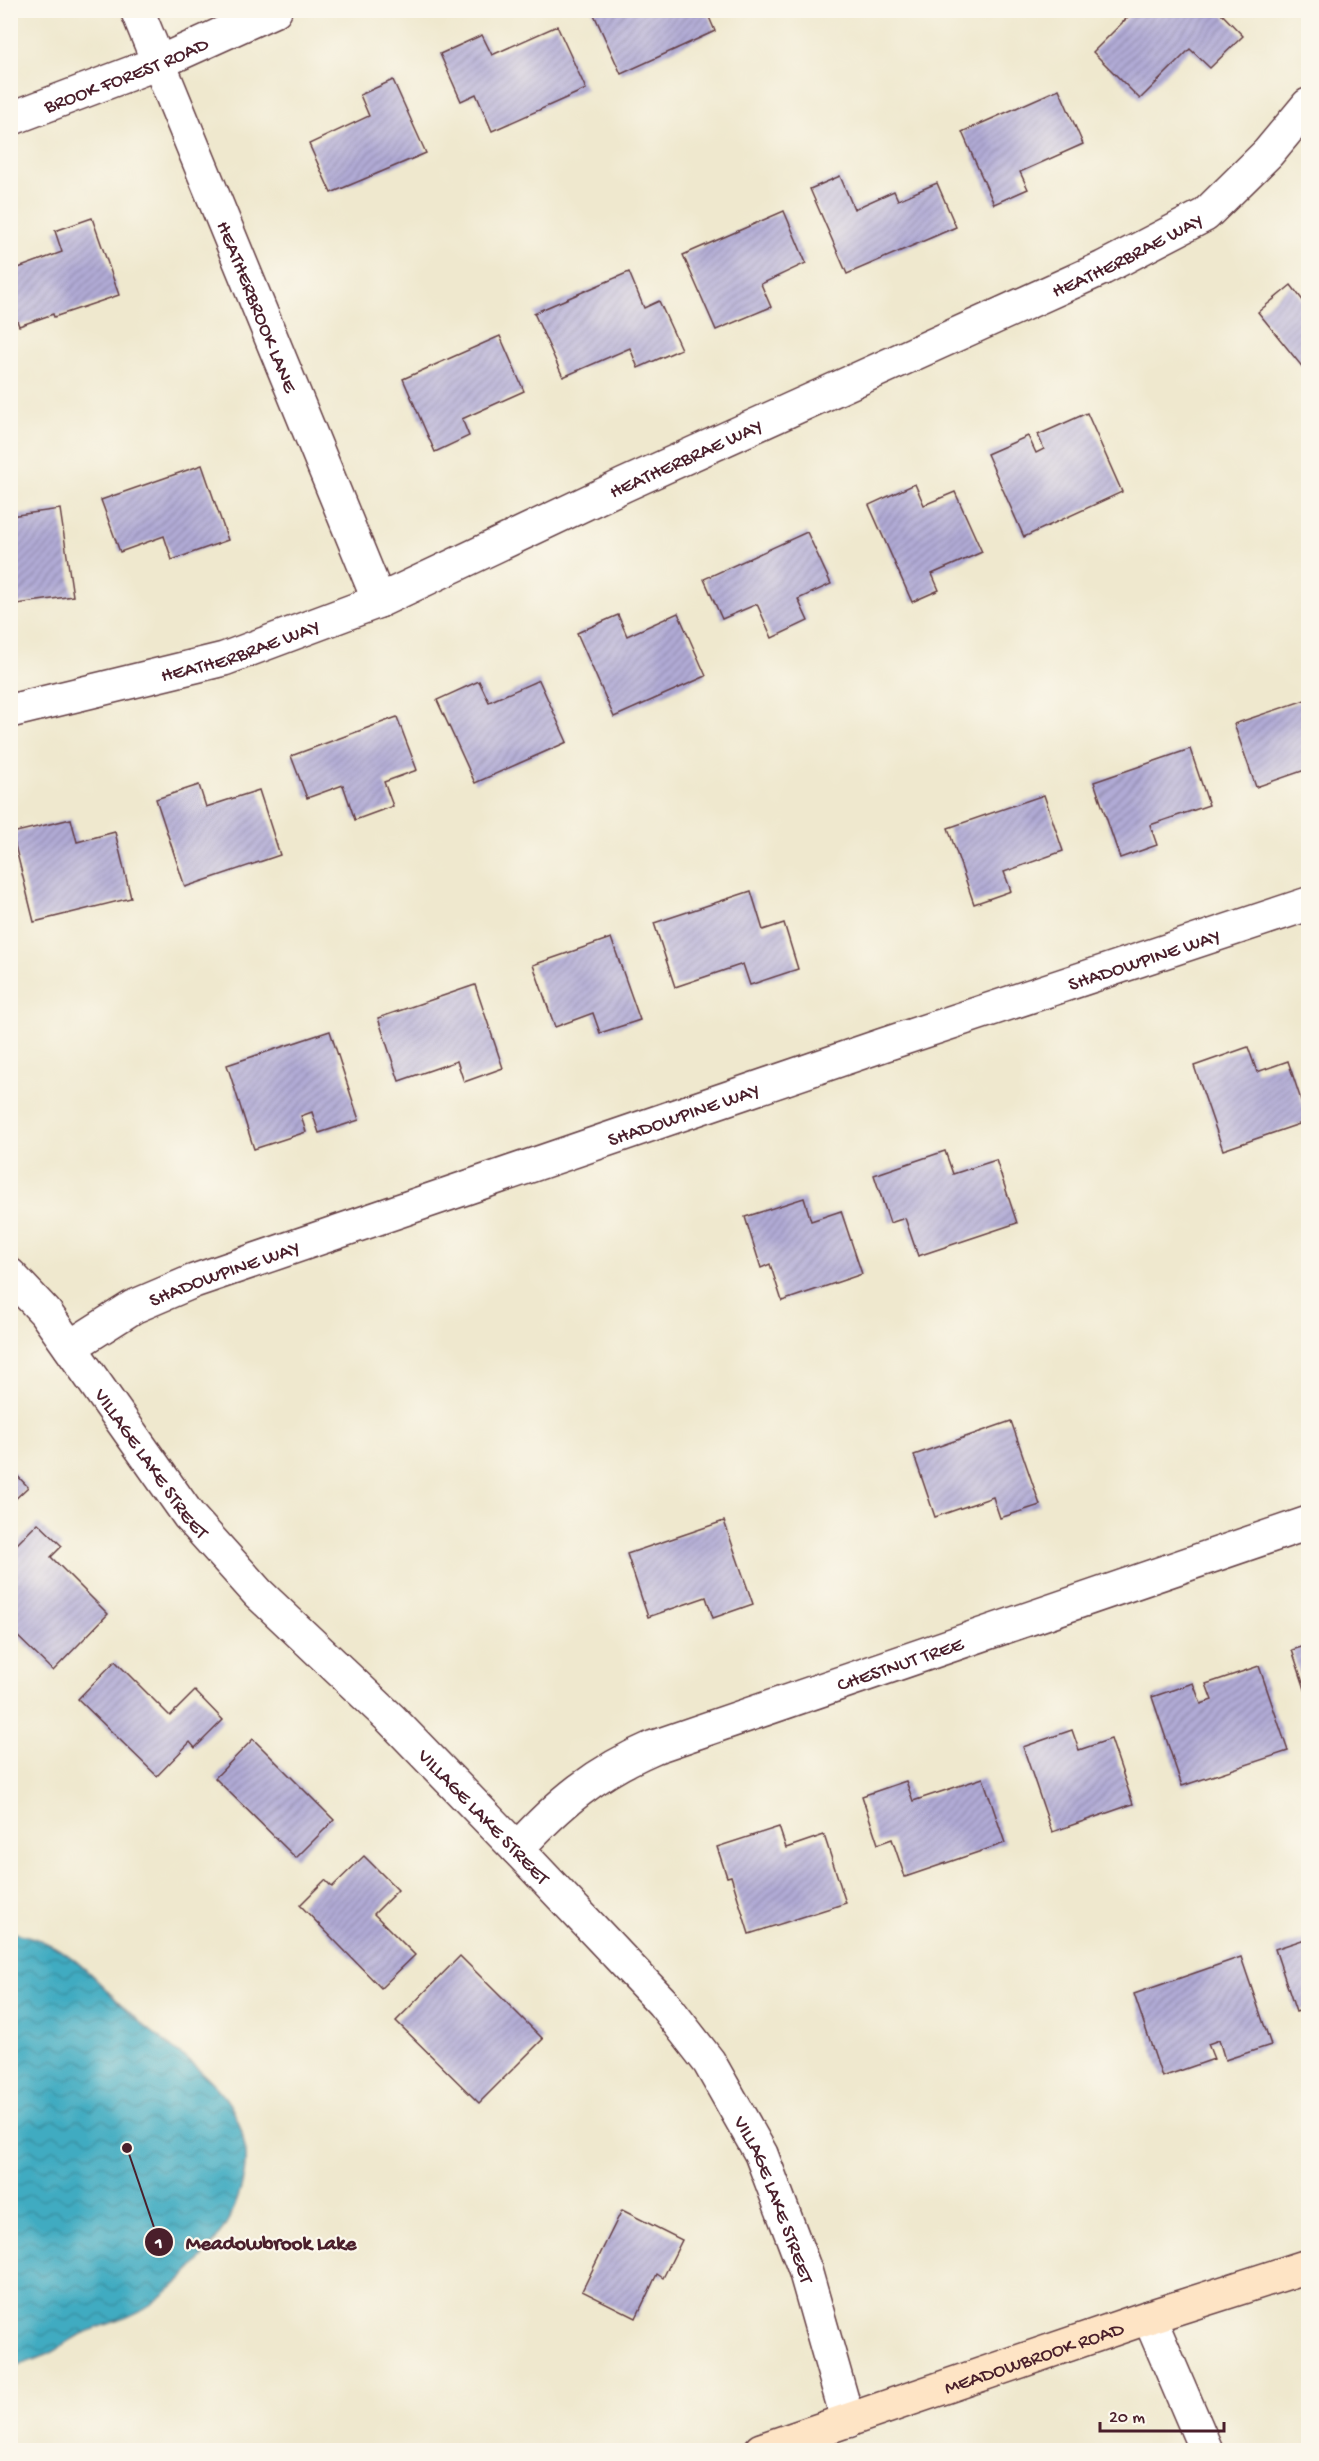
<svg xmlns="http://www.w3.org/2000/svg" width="1319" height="2461" font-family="'Gochi Hand',sans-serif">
<defs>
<pattern id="water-waves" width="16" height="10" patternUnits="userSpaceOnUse" patternTransform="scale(1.5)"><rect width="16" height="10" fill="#41abc1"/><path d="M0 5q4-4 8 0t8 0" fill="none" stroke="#388b9d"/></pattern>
<pattern id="building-hatch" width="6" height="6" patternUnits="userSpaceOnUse" patternTransform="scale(1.5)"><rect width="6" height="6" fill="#b1abd6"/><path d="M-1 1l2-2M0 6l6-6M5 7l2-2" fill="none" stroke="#928bae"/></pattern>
</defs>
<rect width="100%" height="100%" fill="#fbf7ec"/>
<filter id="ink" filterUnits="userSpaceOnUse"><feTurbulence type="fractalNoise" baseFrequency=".0167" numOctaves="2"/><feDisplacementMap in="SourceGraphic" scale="12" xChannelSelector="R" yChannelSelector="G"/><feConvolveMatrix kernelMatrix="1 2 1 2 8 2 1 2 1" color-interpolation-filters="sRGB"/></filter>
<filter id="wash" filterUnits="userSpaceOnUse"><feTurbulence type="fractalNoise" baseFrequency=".008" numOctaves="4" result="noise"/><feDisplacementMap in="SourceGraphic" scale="24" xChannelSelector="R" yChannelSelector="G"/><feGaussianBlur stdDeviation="1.35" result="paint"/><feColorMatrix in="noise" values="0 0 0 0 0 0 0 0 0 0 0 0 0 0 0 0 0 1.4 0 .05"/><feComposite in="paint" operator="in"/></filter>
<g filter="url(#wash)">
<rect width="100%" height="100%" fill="#efe8ce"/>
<path fill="url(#water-waves)" stroke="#466576" stroke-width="1.5" d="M11,1932C77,1944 94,1983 141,2023C167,2045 218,2080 233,2110C272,2184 209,2264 150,2305C128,2320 104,2324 80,2335C69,2340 60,2348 49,2354C37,2359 23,2363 11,2368Z"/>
<g id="blocks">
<g fill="url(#building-hatch)">
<polygon points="592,10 706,10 715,31 621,74"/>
<polygon points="1135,10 1218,10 1243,36 1210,68 1190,49 1140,99 1093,52"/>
<polygon points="557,26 586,89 492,131 476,94 461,101 440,54 482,35 492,55"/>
<polygon points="393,80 426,153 331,193 309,144 369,116 360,95"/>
<polygon points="1059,89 1083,144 1020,172 1028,189 994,204 962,132"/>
<polygon points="840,176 854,209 894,191 898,200 937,183 956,227 847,274 810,189"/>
<polygon points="784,211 806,263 761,284 771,307 716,330 683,255"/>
<polygon points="92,218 119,295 54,317 53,314 19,326 10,302 10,271 62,252 55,231"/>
<polygon points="629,272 644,308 659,301 681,349 638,368 630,348 563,377 534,313"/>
<polygon points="1291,285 1304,302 1308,299 1308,374 1258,312"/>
<polygon points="500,336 524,391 462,419 469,436 435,452 403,379"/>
<polygon points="1087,413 1122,492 1024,537 987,454 1028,436 1036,453 1044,449 1038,435"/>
<polygon points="202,465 228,540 172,560 164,536 120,552 101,500"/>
<polygon points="915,484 924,505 955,492 982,552 932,574 939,590 912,602 869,505"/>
<polygon points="60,509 73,596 10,605 10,516"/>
<polygon points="807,532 831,584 798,599 808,621 772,638 757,604 722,619 704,579"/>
<polygon points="678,613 706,676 614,717 577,633 618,615 627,636"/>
<polygon points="539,680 567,742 475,783 437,700 479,681 489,702"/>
<polygon points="1308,699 1308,769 1256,787 1234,724"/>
<polygon points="397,717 417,770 384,782 393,806 355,820 343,785 307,798 291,756"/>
<polygon points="1190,749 1209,805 1150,825 1157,845 1120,858 1094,782"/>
<polygon points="199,785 206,807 259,790 280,855 185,887 156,799"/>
<polygon points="1044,795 1063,851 1004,872 1011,891 974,904 948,828"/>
<polygon points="71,819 77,842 115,832 131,898 34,922 12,833"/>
<polygon points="751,891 763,930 784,923 798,969 750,985 743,964 675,987 654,923"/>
<polygon points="611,938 640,1020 600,1033 593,1013 555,1027 533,965"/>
<polygon points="475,985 503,1068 464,1082 457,1061 399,1081 378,1018"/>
<polygon points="330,1031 359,1120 319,1133 312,1112 301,1116 306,1132 254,1149 227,1065"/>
<polygon points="1248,1047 1257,1072 1288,1061 1308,1121 1223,1150 1194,1066"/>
<polygon points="945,1151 953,1174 996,1160 1017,1223 918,1256 905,1218 890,1223 874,1175"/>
<polygon points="804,1198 811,1221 841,1211 862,1274 782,1301 770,1264 761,1268 745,1217"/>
<polygon points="1011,1421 1040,1505 1000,1518 993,1497 935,1517 914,1455"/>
<polygon points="10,1468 28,1487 10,1504"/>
<polygon points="724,1521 753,1604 713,1618 706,1597 648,1617 627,1554"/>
<polygon points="38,1523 62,1546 51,1557 108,1614 53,1671 10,1629 10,1558 13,1556 10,1551"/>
<polygon points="1308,1645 1308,1698 1292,1650"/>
<polygon points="115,1661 170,1716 195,1691 223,1720 195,1748 190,1742 157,1776 78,1699"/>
<polygon points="1259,1666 1288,1751 1182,1786 1152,1697 1193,1683 1201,1704 1212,1700 1206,1684"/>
<polygon points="1072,1730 1079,1750 1111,1739 1133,1804 1052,1832 1023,1747"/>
<polygon points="253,1739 334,1820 296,1858 215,1778"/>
<polygon points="983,1778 1005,1843 905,1877 892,1839 878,1844 862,1796 906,1781 913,1801"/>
<polygon points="779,1827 786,1848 824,1835 846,1903 749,1934 731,1876 727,1877 717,1847"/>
<polygon points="364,1856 398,1890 374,1914 415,1955 381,1988 300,1905 325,1880 332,1887"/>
<polygon points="1308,1938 1308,2008 1296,2012 1275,1949"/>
<polygon points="460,1956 543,2039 479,2103 396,2021"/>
<polygon points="1241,1957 1271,2045 1225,2060 1219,2040 1208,2044 1214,2059 1162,2077 1134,1994"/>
<polygon points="622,2210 682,2240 663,2278 657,2274 636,2318 582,2291"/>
</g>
</g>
</g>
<g filter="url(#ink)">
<use href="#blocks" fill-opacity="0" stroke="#633d43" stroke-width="1.5"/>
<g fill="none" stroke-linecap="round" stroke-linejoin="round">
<g stroke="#633d43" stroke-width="36">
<g id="street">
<path id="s1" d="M137,10L379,601"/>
<path id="s2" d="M10,119L158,63L275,10"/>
<path id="s3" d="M10,711L224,659L379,601L624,485L1103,268L1205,215L1268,153L1308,105"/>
<path id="s4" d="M10,1275L45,1312L189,1516L258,1593L391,1719L517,1849L663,2003L709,2062L761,2154L805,2270L848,2421"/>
<path id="s5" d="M70,1347L133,1307L194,1281L883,1045L1308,904"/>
<path id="s6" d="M517,1849C559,1803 596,1772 654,1747L1308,1523"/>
<polyline points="1149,2317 1206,2450"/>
</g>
</g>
<g stroke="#633d43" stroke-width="36">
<g id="secondary">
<path id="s7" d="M761,2450L1149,2317L1308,2266"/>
</g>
</g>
<use href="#street" stroke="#fff" stroke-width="33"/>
<use href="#secondary" stroke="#fee4c5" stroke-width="33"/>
</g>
</g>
<g text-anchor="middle" stroke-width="4.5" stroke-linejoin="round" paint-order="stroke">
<g font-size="20" fill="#4a1f2b" stroke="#fbf7ec">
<text dy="7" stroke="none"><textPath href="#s2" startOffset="124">BROOK FOREST ROAD</textPath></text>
<text dy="7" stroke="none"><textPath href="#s3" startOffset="1210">HEATHERBRAE WAY</textPath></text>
<text dy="7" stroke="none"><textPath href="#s1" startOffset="320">HEATHERBROOK LANE</textPath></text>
<text dy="7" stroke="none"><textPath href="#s3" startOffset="724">HEATHERBRAE WAY</textPath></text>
<text dy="7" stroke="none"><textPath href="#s3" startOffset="238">HEATHERBRAE WAY</textPath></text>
<text dy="7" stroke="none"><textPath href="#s5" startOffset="1144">SHADOWPINE WAY</textPath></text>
<text dy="7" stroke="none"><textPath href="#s5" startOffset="658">SHADOWPINE WAY</textPath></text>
<text dy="7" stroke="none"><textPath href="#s5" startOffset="172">SHADOWPINE WAY</textPath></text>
<text dy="7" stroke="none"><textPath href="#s4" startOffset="236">VILLAGE LAKE STREET</textPath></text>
<text dy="7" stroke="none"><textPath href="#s6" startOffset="432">CHESTNUT TREE</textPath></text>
<text dy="7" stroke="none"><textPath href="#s4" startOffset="722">VILLAGE LAKE STREET</textPath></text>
<text dy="7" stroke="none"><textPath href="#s4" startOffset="1208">VILLAGE LAKE STREET</textPath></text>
<text dy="7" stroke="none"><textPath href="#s7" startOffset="288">MEADOWBROOK ROAD</textPath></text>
</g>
</g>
<path fill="none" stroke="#4a1f2b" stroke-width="2" d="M127 2148L159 2242"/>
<g fill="#4a1f2b" stroke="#fbf7ec" stroke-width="2">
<circle cx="127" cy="2148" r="6"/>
<circle cx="159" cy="2242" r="15"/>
</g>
<g font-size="18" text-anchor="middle" font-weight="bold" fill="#fff">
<text x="159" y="2248">1</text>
</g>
<g font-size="21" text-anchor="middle" font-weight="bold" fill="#4a1f2b" stroke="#fbf7ec" stroke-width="4.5" stroke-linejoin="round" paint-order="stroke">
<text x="271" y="2249">Meadowbrook Lake</text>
</g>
<rect width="1319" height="2461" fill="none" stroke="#fbf7ec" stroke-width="36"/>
<path d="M1100 2422v9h124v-9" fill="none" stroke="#4a1f2b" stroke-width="3"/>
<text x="1109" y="2422" font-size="18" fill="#4a1f2b" stroke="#fbf7ec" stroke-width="4.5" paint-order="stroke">20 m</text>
</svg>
